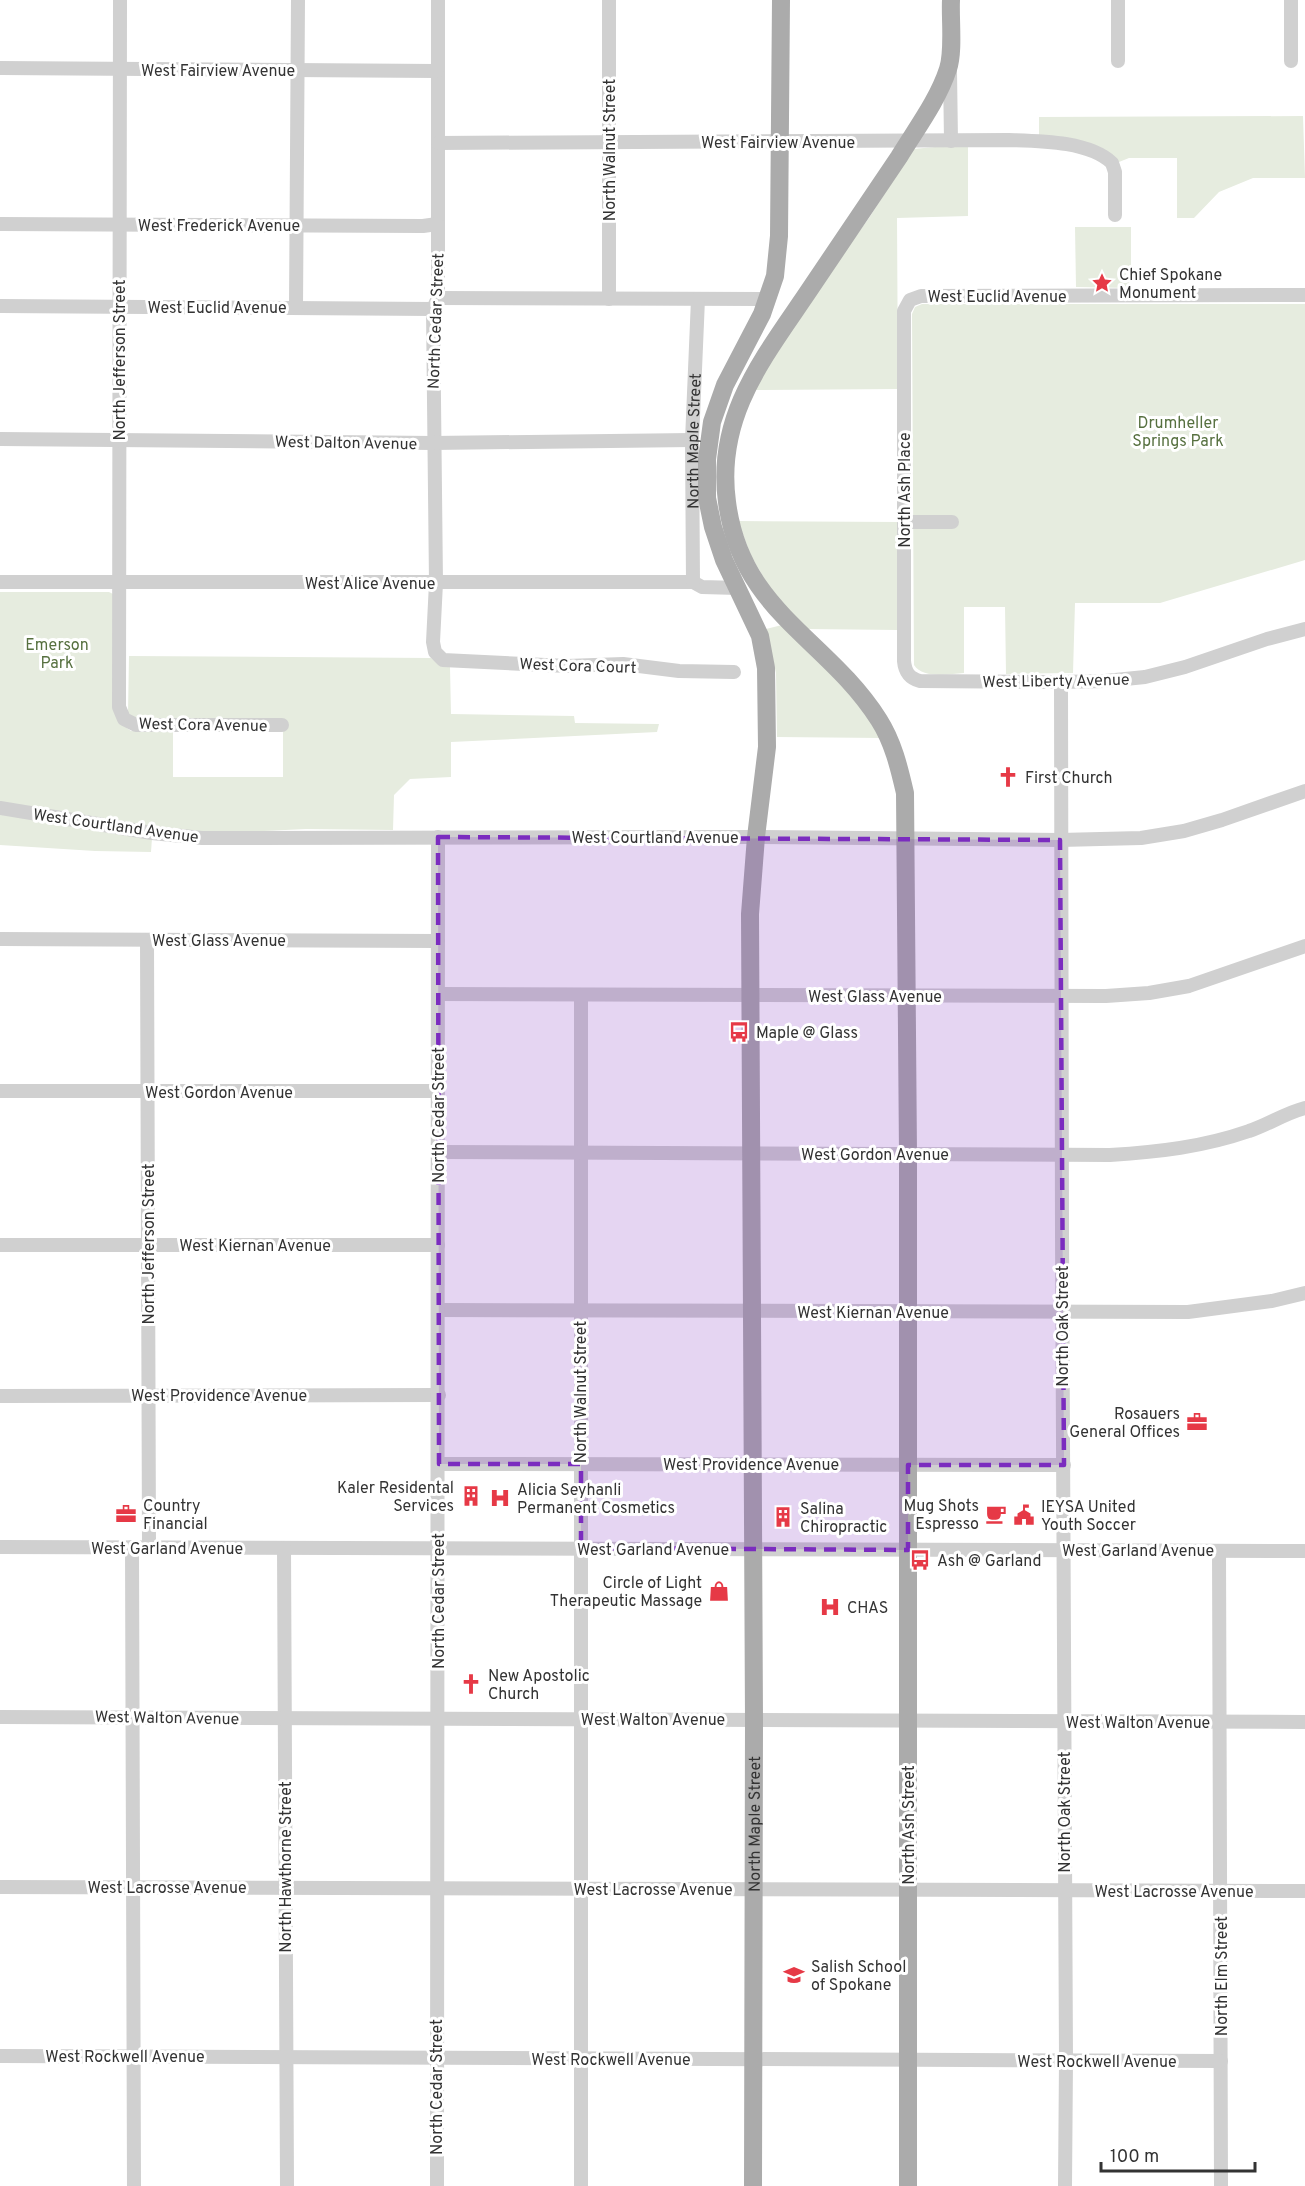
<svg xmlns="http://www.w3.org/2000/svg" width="1305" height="2186" font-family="Overpass,sans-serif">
<rect width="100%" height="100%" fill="#fff"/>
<g fill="#e6ecdf">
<polygon points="1303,116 1305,178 1253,178 1219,192 1194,218 1177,218 1177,158 1129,158 1119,162 1112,155 1039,135 1039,117"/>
<polygon points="968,144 968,216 897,218 898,389 752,390 806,305 869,218 913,149"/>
<polygon points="1075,227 1131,227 1131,288 1076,287"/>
<path d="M922,304H1305V560L1160,603H1075L1073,673L1006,674L1005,607H964V673C949,674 923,679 914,665L912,314L915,307Z"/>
<polygon points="738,521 899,522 899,630 805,629 774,595 751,556"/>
<polygon points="0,592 109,592 113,594 120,723 131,731 173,732 173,777 283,777 283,719 139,720 132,718 128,713 129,656 431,658 437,663 450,667 451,714 574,716 575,723 659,724 657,732 451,742 451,777 410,779 394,795 393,830 306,829 200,834 0,802"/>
<polygon points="782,625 847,688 882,738 777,737 776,673 766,629"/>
<polygon points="0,814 152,838 151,852 95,851 0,845"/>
</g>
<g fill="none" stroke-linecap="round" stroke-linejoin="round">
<g stroke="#d0d0d0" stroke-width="14">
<polyline points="120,0 119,707 124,719 136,725 282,725"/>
<polyline points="438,0 438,298 433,309 436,583 433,642 435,652 443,660 567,666 623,664 679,671 734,672"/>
<polyline points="1118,0 1118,61"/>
<polyline points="1291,0 1291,61"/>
<polyline points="0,68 437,71"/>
<polyline points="950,71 951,141"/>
<path d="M438,143L1009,140C1039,141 1089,141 1112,163L1115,172V215"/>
<polyline points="0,224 423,226 437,224"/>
<path d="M1305,295L921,296L910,300L904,311V661C905,672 909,678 920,681L1061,682L1105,681L1145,677L1185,667L1267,639L1305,629"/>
<polyline points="438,298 768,299"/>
<polyline points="609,299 609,0"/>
<polyline points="0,306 433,309"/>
<polyline points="296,308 298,0"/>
<polyline points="0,439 433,443 692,440"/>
<polyline points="905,522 952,522"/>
<polyline points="0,582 693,582 702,587 738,588"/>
<path id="s1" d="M693,582L692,440L698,299"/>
<polyline points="1061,682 1062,1233 1066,2060 1065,2186"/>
<polyline points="0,808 152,833 202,838 756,837 1060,840 1141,838 1184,831 1222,820 1305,791"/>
<polyline points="0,939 438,941"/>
<polyline points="147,940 149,1547"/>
<polyline points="438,994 1106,996 1149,993 1189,986 1305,946"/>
<polyline points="581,995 581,2186"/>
<polyline points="0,1091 438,1091"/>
<path d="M438,1152L1110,1155C1158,1152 1203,1147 1249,1131C1268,1125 1285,1113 1305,1108"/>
<polyline points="0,1245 438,1245"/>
<polyline points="438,1310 1188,1312 1272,1301 1305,1293"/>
<polyline points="0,1396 439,1395"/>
<polyline points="439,1464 1064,1465"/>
<polyline points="0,1547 1305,1551"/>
<polyline points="132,1547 134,2186"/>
<polyline points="284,1548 287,2186"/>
<polyline points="1219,1551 1221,2186"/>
<polyline points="0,1717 1305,1722"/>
<polyline points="0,1887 1305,1891"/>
<polyline points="0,2056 1221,2061"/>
<polyline points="437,2186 438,837"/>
</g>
<g stroke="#ababab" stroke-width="18">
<path id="s2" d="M753,2186L754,1720L750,914L756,837L767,747L766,668L760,636L724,560L713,527L707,498V459L712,422L725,385L762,314L775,276L779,236L781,0"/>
<path d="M908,2186V1154L905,793C899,767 893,742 879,720C827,638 741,612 727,502C715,414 766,355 812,286C841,243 870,200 899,157C916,129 938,100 948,69C954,51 950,20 951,0"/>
</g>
</g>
<path fill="#7b2cbf" fill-opacity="0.2" stroke="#7b2cbf" stroke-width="4.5" stroke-dasharray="12 8" stroke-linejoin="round" d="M438,837L1060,840L1064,1465H908V1550L581,1548V1464H439Z"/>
<defs>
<g id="sight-bare" transform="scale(1.62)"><path d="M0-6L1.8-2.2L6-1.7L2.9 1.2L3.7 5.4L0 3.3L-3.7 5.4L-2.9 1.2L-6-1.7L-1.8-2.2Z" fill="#e63946" stroke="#fff" stroke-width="2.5" paint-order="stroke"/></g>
<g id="church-bare" transform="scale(1.62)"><path d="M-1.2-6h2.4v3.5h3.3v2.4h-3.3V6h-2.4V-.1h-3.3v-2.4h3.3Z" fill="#e63946" stroke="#fff" stroke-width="2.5" paint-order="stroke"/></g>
<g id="bus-bare" transform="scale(1.62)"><path d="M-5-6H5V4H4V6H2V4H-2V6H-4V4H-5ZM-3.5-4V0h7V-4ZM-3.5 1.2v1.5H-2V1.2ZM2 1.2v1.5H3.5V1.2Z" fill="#e63946" stroke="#fff" stroke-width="2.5" paint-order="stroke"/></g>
<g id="office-bare" transform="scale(1.62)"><path d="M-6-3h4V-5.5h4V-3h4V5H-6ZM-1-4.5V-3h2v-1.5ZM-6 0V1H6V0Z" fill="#e63946" stroke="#fff" stroke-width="2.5" paint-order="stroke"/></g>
<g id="building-bare" transform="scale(1.62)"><path d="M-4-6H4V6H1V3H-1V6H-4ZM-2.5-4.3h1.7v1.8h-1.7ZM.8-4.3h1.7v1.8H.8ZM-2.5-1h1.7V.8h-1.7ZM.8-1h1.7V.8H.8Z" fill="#e63946" stroke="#fff" stroke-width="2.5" paint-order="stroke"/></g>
<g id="hospital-bare" transform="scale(1.62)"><path d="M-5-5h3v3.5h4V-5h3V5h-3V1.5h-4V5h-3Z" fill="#e63946" stroke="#fff" stroke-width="2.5" paint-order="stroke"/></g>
<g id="cafe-bare" transform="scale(1.62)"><path d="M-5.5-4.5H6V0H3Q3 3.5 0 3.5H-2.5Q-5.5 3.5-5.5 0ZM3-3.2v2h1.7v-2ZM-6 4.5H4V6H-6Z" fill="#e63946" stroke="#fff" stroke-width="2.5" paint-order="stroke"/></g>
<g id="civic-bare" transform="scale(1.62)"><path d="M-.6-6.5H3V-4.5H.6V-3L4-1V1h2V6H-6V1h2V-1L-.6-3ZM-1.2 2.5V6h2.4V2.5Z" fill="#e63946" stroke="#fff" stroke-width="2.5" paint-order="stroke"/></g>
<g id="shop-bare" transform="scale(1.62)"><path d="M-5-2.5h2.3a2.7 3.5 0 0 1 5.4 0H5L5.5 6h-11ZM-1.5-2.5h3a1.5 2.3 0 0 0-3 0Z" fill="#e63946" stroke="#fff" stroke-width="2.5" paint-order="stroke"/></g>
<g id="school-bare" transform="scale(1.62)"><path d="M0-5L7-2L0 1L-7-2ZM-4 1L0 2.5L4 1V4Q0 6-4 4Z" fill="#e63946" stroke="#fff" stroke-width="2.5" paint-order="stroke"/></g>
</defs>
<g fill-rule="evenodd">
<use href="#sight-bare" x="1102" y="283"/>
<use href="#church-bare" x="1008" y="777"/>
<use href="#bus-bare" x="739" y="1032"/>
<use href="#office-bare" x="1197" y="1422"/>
<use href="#building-bare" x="471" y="1496"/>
<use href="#hospital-bare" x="500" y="1498"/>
<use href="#office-bare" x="126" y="1514"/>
<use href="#cafe-bare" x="996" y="1514"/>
<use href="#civic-bare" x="1024" y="1515"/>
<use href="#building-bare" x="783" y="1517"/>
<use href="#bus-bare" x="920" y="1560"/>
<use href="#shop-bare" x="719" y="1591"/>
<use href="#hospital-bare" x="830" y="1607"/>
<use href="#church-bare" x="471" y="1684"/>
<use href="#school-bare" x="794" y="1975"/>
</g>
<g text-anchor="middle" stroke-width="6" stroke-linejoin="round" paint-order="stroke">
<g font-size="16" fill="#333" stroke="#fff">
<text x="218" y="76">West Fairview Avenue</text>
<text x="778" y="148">West Fairview Avenue</text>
<text transform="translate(609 150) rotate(-90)" y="6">North Walnut Street</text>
<text x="219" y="231">West Frederick Avenue</text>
<text x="997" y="302">West Euclid Avenue</text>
<text x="217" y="313">West Euclid Avenue</text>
<text transform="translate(435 321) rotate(-88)" y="6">North Cedar Street</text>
<text transform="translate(119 360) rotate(-90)" y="6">North Jefferson Street</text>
<text dy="6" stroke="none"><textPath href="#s1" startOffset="141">North Maple Street</textPath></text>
<text transform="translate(346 442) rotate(1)" y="6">West Dalton Avenue</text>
<text transform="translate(904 490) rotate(-90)" y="6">North Ash Place</text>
<text x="370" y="589">West Alice Avenue</text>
<text transform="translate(578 665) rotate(2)" y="6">West Cora Court</text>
<text transform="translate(1056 680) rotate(-1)" y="6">West Liberty Avenue</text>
<text transform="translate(203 724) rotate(1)" y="6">West Cora Avenue</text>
<text transform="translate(116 825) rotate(8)" y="6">West Courtland Avenue</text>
<text x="655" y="843">West Courtland Avenue</text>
<text x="219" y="946">West Glass Avenue</text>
<text x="875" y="1002">West Glass Avenue</text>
<text x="219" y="1098">West Gordon Avenue</text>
<text transform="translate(438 1115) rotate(-90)" y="6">North Cedar Street</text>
<text x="875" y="1160">West Gordon Avenue</text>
<text transform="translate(148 1244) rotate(-90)" y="6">North Jefferson Street</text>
<text x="255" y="1251">West Kiernan Avenue</text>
<text x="873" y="1318">West Kiernan Avenue</text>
<text transform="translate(1062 1326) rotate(-90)" y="6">North Oak Street</text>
<text transform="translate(580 1392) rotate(-90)" y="6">North Walnut Street</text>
<text x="219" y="1401">West Providence Avenue</text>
<text x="751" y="1470">West Providence Avenue</text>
<text x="167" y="1554">West Garland Avenue</text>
<text x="653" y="1555">West Garland Avenue</text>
<text x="1138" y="1556">West Garland Avenue</text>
<text transform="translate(438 1601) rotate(-90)" y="6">North Cedar Street</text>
<text transform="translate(167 1717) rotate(1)" y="6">West Walton Avenue</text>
<text x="653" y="1725">West Walton Avenue</text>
<text x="1138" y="1728">West Walton Avenue</text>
<text transform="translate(1064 1812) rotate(-90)" y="6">North Oak Street</text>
<text dy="6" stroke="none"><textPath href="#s2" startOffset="362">North Maple Street</textPath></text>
<text transform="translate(908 1825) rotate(-90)" y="6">North Ash Street</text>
<text transform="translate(285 1867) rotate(-90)" y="6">North Hawthorne Street</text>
<text x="167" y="1893">West Lacrosse Avenue</text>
<text x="653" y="1895">West Lacrosse Avenue</text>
<text x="1174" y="1897">West Lacrosse Avenue</text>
<text transform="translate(1221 1976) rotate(-90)" y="6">North Elm Street</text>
<text x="125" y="2062">West Rockwell Avenue</text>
<text x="611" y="2065">West Rockwell Avenue</text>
<text x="1097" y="2067">West Rockwell Avenue</text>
<text transform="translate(436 2087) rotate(-90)" y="6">North Cedar Street</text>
</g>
<g font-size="16" fill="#333" stroke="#fff" text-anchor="start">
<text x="1119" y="280">Chief Spokane<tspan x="1119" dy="18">Monument</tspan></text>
<text x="1025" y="783">First Church</text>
<text x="756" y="1038">Maple @ Glass</text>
<text x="1180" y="1419" text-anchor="end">Rosauers<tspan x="1180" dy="18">General Offices</tspan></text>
<text x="454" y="1493" text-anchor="end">Kaler Residental<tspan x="454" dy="18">Services</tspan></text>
<text x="517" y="1495">Alicia Seyhanli<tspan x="517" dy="18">Permanent Cosmetics</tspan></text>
<text x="143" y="1511">Country<tspan x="143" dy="18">Financial</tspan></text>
<text x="979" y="1511" text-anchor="end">Mug Shots<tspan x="979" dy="18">Espresso</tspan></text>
<text x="1041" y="1512">IEYSA United<tspan x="1041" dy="18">Youth Soccer</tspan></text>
<text x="800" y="1514">Salina<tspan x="800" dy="18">Chiropractic</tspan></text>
<text x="937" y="1566">Ash @ Garland</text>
<text x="702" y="1588" text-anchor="end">Circle of Light<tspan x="702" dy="18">Therapeutic Massage</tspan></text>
<text x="847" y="1613">CHAS</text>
<text x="488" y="1681">New Apostolic<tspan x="488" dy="18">Church</tspan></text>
<text x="811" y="1972">Salish School<tspan x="811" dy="18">of Spokane</tspan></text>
</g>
<g font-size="16" fill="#56703f" stroke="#fff">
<text x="1178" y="428">Drumheller<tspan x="1178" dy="18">Springs Park</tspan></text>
<text x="57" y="650">Emerson<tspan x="57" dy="18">Park</tspan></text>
</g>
</g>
<path d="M1101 2162v9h154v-9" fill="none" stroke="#333333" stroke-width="3"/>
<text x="1110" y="2162" font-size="18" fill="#333333" stroke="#ffffff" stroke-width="4.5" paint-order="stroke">100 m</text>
</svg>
